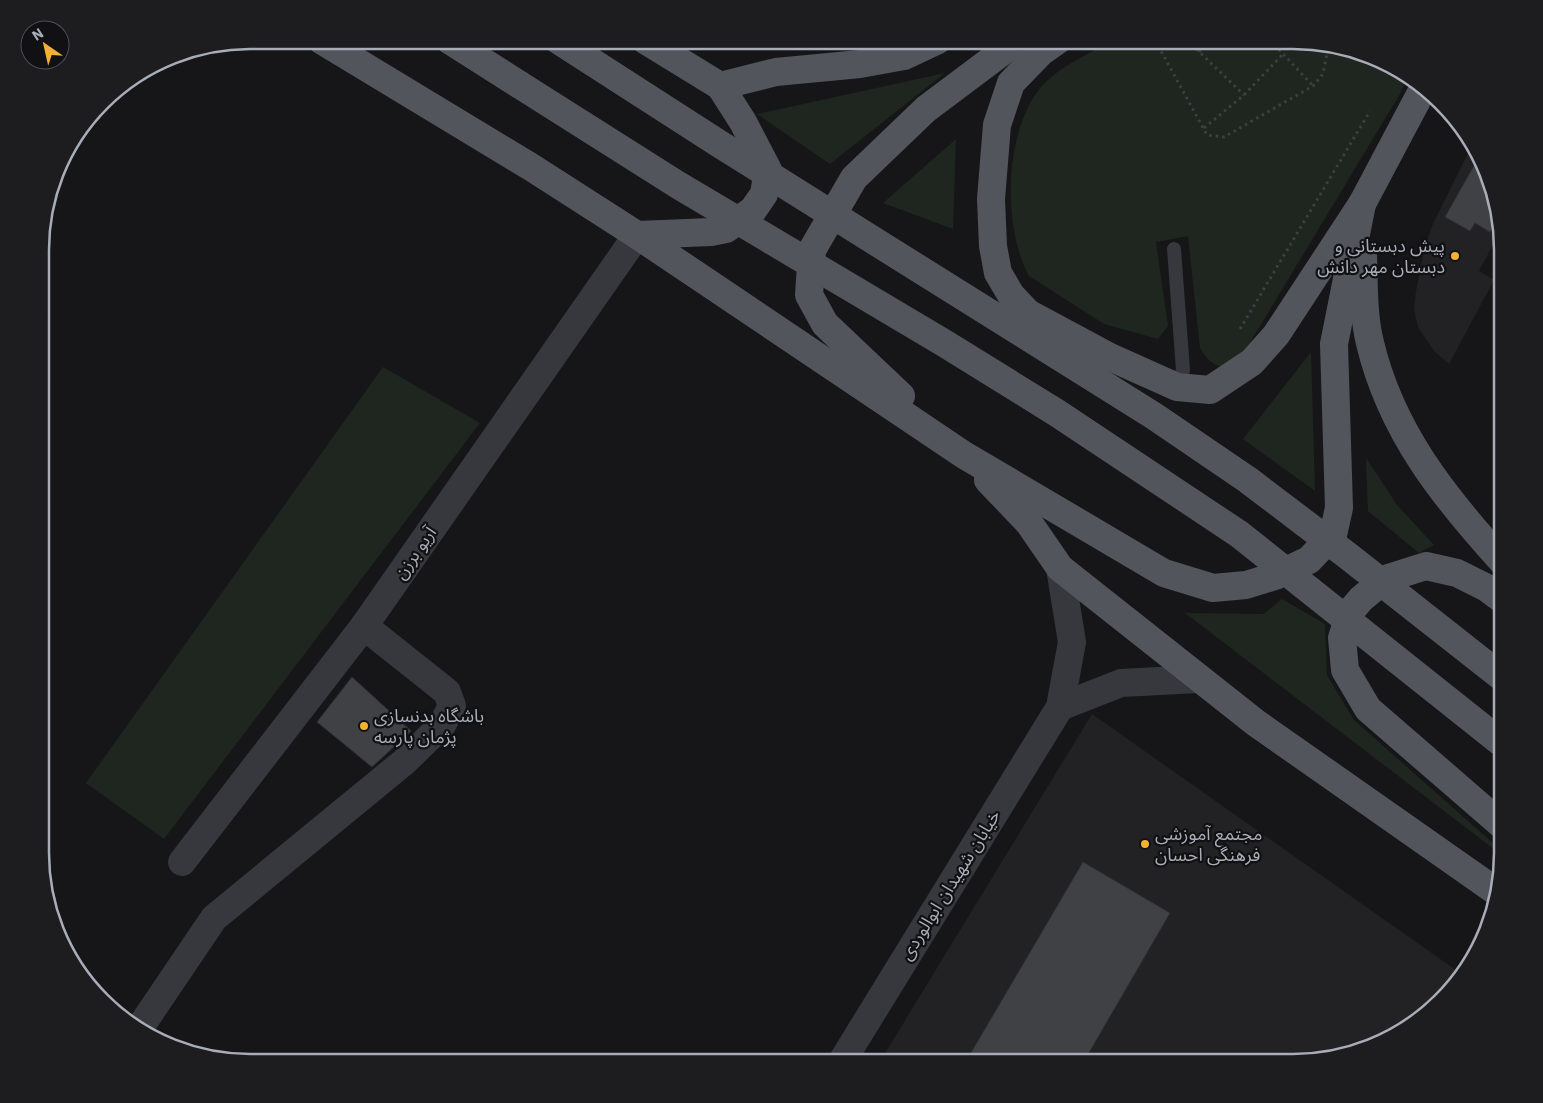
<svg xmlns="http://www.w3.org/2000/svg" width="1543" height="1103" font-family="'IBM Plex Sans','Noto Sans Arabic',sans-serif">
<rect width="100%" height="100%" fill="#161618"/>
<g fill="#222225">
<polygon points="1472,145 1481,157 1501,230 1479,271 1494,280 1449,364 1434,351 1418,327 1414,309 1416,291 1425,246 1433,224"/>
<polygon points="1092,714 1463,975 1459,981 1386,1041 1293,1063 879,1063"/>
</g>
<g fill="#1e261f">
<path d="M1113,40H1307L1361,51L1408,76L1400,94L1242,356C1223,372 1213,369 1200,348L1188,236L1156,242L1168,326L1158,339L1104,324L1029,276C1002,227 1004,129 1042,86C1060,66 1089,54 1113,40Z"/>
<polygon points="945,73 830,164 757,114"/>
<polygon points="956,139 953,229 883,203"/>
<polygon points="1311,352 1315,491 1243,439"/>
<polygon points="383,367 480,423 164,839 86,783"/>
<polygon points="1366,458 1397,505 1434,545 1419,553 1368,511"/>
<polygon points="1282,599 1325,624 1327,675 1354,720 1503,852 1503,856 1185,613 1263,614"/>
</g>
<g fill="#404145" stroke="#303034">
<polygon points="1480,155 1498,218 1490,232 1475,223 1470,231 1445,217"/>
<polygon points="1503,264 1503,285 1494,280"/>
<polygon points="352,677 411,731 372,767 317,722"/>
<polygon points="1083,862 1170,913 1083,1063 965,1063"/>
</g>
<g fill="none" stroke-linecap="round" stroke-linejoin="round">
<g stroke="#3d3f44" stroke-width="3" stroke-dasharray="2.5 4" stroke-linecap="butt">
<polyline points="1155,40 1207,135 1224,137 1313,86 1323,74 1328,48"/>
<polyline points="1187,40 1244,95"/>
<polyline points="1270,40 1313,86"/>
<polyline points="1199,52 1211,40"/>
<polyline points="1204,128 1244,95 1283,54"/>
<polyline points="1240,329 1370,111"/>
</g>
<polyline stroke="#37383d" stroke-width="14" points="1174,249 1183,370 1177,387"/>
<g stroke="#37383d" stroke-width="28">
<polyline points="1060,707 1121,683 1198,679"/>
<polyline points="182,862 364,626 637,235"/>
<polyline points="139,1029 214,918 404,762 442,725 452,706 447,692 364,626"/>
<polyline points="841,1063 1060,707 1072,642 1060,568"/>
</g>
<g stroke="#53555c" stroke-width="28">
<polyline points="321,40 531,167 637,235 964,455 1164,573 1213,588 1246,585 1275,576 1309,560 1333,535 1339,508 1334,344 1362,204"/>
<polyline points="449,40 520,85"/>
<polyline points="645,40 720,86 776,72 860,64 904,56 938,40"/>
<polyline points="1058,40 1041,52 1011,83 997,125 991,199 993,246 998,273 1011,295 1028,313 1110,357 1177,387 1210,390 1252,362 1276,335 1362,204 1424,87"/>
<polyline points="637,235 711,232 726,229 753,210 764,194 768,170 743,122 720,86"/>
<path d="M1363,255C1364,284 1363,315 1370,343C1391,431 1443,496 1503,562"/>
<polyline points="901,396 825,324 809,295 812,250 854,178 926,109 1018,40"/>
<polyline points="988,480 1029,523 1060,568 1256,723 1497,892"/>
<polyline points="1503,600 1487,588 1457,573 1426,566 1385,579 1361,599 1350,612 1342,638 1345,670 1368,709 1503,826"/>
</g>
<g stroke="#53555c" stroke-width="28">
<polyline points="558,40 718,143 1154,416 1248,480 1348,556 1503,678"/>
<polyline points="520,85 678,185 944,343 1057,413 1239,534 1503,744"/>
</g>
</g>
<g fill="#f2b134" stroke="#111113" stroke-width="2">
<circle cx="1455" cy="256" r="5"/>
<circle cx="364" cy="726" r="5"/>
<circle cx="1145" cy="844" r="5"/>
</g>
<g text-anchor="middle" stroke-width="4.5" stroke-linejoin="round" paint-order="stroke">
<g font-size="18" fill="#a8adb8" stroke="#111113" text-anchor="start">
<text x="1445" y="252" text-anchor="end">پیش دبستانی و<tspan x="1445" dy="21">دبستان مهر دانش</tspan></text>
<text x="374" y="722">باشگاه بدنسازی<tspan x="374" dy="21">پژمان پارسه</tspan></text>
<text x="1155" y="840">مجتمع آموزشی<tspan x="1155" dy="21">فرهنگی احسان</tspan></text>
</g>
<g font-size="18" fill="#a8adb8" stroke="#111113">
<text transform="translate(415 553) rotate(-55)" y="6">آریو برزن</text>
<text transform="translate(950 885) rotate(-58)" y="6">خیابان شهیدان ابوالوردی</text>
</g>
</g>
<path d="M0 0H1543V1103H0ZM250 49H1293A201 201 0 0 1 1494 250V853A201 201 0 0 1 1293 1054H250A201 201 0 0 1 49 853V250A201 201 0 0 1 250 49Z" fill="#1d1d20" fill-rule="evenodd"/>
<path fill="none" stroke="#a8adb8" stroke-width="2.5" d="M250 49H1293A201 201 0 0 1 1494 250V853A201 201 0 0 1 1293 1054H250A201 201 0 0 1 49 853V250A201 201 0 0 1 250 49Z"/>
<g transform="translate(45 45) rotate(326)"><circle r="24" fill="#111113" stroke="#4d4f55"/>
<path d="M0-4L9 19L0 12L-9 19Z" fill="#f2b134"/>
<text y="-8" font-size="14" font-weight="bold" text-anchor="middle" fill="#a8adb8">N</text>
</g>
</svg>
